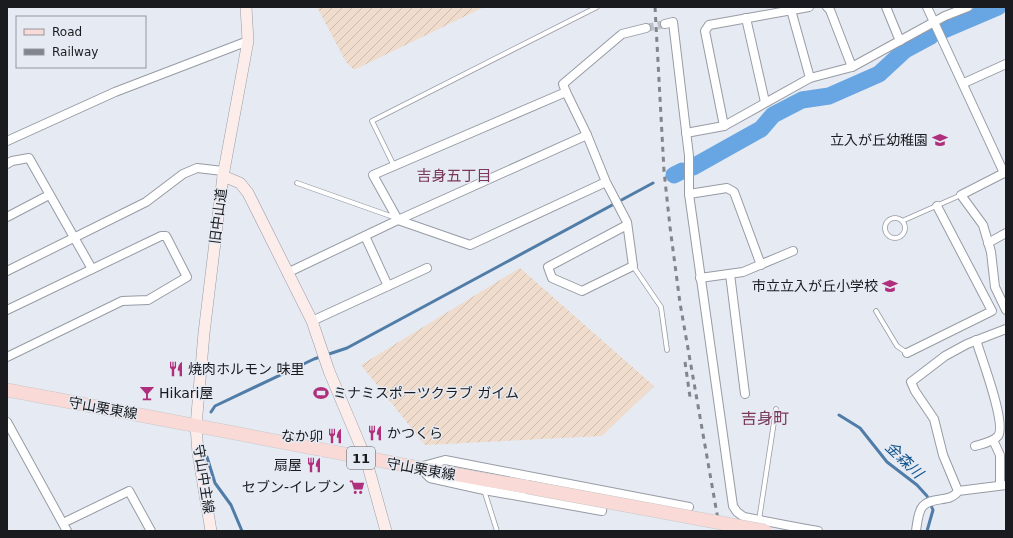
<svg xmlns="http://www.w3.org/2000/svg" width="1013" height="538" font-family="'DejaVu Sans','Noto Sans JP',sans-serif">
<defs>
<pattern id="industrial-furrows" width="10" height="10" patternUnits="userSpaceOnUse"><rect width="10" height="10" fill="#efdccc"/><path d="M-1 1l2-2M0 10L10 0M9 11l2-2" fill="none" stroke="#ccbcaf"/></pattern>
</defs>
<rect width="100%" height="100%" fill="#e6eaf3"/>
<g fill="url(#industrial-furrows)">
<polygon points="317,7 484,7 356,69 353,69 346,62"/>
<polygon points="520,268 654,386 602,436 425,445 361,365"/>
</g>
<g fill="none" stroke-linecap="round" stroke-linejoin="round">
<g stroke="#507ca8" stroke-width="3">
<polyline points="211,412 215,406 314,359 347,348 653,183"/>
<polyline points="839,415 860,428 887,462 917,485 927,496 933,510 927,531"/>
<polyline points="207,457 215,483 231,505 242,531"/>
</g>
<g stroke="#68a5e3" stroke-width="17">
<polyline points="944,30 998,7"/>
<polyline points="693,167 761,129 773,115 802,100 829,96 879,74 905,50 931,36"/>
<polyline points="674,175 682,171"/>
</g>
<polyline stroke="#bdc1c8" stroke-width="8" stroke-dasharray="8 4" stroke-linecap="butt" points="646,28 665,24"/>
<g stroke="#979ba4" stroke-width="5.5">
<g id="lane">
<polyline points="394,166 372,121 597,7"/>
<polyline points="297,183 396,218"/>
<circle cx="895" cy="228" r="10"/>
<polyline points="902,221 961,195"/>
<polyline points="633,266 661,307 667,350"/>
<polyline points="876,311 897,346 907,353"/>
<polyline points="484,490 497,531"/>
<polyline points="759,520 776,409"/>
</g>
</g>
<g stroke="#979ba4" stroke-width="10">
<g id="street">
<polyline points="827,7 830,10 852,67"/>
<polyline points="886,7 900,41"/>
<polyline points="927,7 1004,173"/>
<polyline points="791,10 810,78"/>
<polyline points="746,18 765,102"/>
<polyline points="665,24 673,22 689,156 689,194 733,506 737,512 744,517 806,529 806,531"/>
<polyline points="964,83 1006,64"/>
<polyline points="566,92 563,84 622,34 646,28"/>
<polyline points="724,126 705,31 709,25 809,7"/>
<polyline points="686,133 724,126 810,78 852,67 945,16 968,7"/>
<polyline points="7,141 115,92 248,41"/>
<polyline points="7,164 12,161 29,158 92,269"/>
<polyline points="1006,172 961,195 983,225 991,252 995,287 1006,310"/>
<polyline points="606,182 470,245 398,220 373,175 566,92 587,135 606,182 627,222 633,266 582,291 552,278 548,267 627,225"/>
<polyline points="689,194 727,188 734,192 761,265"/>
<polyline points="7,217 49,195"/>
<polyline points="365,236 388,286"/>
<polyline points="988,243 1006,233"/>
<polyline points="7,271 146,202 183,174 197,168 223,171"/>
<polyline points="287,273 398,220 587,135"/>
<polyline points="730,274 745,394"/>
<polyline points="700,278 743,272 793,251"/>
<polyline points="7,310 161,236 166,236 187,277 148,300 122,301 7,357"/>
<polyline points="312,321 427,268"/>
<polyline points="907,353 992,311 937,206"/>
<polyline points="7,422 67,531"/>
<polyline points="993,440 1000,455 1000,485"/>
<path d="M975,446C982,444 993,442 998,436C1007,424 981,357 976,340"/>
<polyline points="423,466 445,460 689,507"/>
<polyline points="421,469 430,478 484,490 602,511 604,498"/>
<polyline points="958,491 943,455 934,419 915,391 911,382 945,356 967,344 1006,329"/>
<polyline points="63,523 129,491 151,531"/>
<polyline points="806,529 818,531"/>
<path d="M916,531C917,524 918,511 923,506C932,496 951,503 958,491L1006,485"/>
</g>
</g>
<g stroke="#979ba4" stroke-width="12">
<g id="secondary">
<polyline points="223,176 240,183 248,193 312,321 329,371 366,459 386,531"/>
<polyline points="211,531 198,453 196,426 204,333 223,176 248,41 246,7"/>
</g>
</g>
<g stroke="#c8c8c9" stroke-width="14">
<path id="primary" d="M7,390C180,422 353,457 527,487"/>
</g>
<use href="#lane" stroke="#fff" stroke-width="4"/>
<use href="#street" stroke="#fff" stroke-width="8"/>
<use href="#secondary" stroke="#fcedeb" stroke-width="11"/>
<use href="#primary" stroke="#fadad7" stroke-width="13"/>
<g stroke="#82858b" stroke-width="3" stroke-dasharray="5 5" stroke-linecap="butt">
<polyline points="655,7 664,171 670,227 680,303 720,531"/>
<polyline points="685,362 690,397"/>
</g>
<g stroke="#c8c8c9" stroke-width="14" stroke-linecap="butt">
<polyline id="primary-bridge" points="527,487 765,531"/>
</g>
<use href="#primary-bridge" stroke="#fadad7" stroke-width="13"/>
</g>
<defs>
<g id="school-bare" transform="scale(1.2)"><path d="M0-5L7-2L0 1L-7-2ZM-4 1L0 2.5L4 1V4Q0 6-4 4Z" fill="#b02f7c" stroke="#e6eaf3" stroke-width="2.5" paint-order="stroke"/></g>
<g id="restaurant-bare" transform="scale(1.2)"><path d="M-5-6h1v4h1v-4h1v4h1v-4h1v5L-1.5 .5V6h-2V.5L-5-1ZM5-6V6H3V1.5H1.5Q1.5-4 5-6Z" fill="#b02f7c" stroke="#e6eaf3" stroke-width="2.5" paint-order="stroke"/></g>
<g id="bar-bare" transform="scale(1.2)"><path d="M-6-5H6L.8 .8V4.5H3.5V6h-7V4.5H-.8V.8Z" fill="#b02f7c" stroke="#e6eaf3" stroke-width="2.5" paint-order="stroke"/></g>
<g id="stadium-bare" transform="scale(1.2)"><path d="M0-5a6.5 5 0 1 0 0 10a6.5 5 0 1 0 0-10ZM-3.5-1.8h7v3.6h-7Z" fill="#b02f7c" stroke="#e6eaf3" stroke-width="2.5" paint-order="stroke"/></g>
<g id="supermarket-bare" transform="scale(1.2)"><path d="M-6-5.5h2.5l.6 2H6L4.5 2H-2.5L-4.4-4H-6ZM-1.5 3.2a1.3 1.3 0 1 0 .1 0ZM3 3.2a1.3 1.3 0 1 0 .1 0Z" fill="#b02f7c" stroke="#e6eaf3" stroke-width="2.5" paint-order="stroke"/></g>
</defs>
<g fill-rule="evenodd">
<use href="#school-bare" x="940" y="140"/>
<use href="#school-bare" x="890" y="286"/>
<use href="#restaurant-bare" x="176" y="369"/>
<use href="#bar-bare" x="147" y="393"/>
<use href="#stadium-bare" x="321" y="393"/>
<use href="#restaurant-bare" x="375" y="433"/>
<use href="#restaurant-bare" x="335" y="436"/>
<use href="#restaurant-bare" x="314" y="465"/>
<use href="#supermarket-bare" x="357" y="487"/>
</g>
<g text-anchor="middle" stroke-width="3" stroke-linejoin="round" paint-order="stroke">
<rect fill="#e6eaf3" stroke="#56595e" stroke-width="1" x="347" y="447" width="28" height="22" rx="3"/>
<g font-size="13" font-weight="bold" fill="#191b1e">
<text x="361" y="463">11</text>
</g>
<g font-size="14" fill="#191b1e" stroke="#e6eaf3" text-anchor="end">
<text x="928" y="145">立入が丘幼稚園</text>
<text x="878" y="291">市立立入が丘小学校</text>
<text x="188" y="374" text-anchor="start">焼肉ホルモン 味里</text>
<text x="159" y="398" text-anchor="start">Hikari屋</text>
<text x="333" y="398" text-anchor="start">ミナミスポーツクラブ ガイム</text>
<text x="387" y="438" text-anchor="start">かつくら</text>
<text x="323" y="441">なか卯</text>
<text x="302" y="470">扇屋</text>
<text x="345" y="492">セブン-イレブン</text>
</g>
<g font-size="14" fill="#191b1e" stroke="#e6eaf3">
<text transform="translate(218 216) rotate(-83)" y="5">旧中山道</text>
<text transform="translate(103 408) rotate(10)" y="5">守山栗東線</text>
<text transform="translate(421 469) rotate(10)" y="5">守山栗東線</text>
<text transform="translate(204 479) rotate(81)" y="5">守山中主線</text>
</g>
<g font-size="15" fill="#79385b" stroke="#e6eaf3">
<text x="454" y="181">吉身五丁目</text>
</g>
<g font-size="15" font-style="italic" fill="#11548d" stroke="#e6eaf3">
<text transform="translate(904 460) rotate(44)" y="5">金森川</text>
</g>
<g font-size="16" fill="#79385b" stroke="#e6eaf3">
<text x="765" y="424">吉身町</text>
</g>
</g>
<rect width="1013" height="538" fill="none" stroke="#191b1e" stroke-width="16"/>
<rect x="16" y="16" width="130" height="52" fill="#e6eaf3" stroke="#94979e"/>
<rect x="24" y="29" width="20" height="6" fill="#fadad7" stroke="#94979e"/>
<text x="52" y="36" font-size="12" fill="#191b1e">Road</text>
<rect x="24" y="49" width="20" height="6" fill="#82858b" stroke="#94979e"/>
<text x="52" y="56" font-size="12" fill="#191b1e">Railway</text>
</svg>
